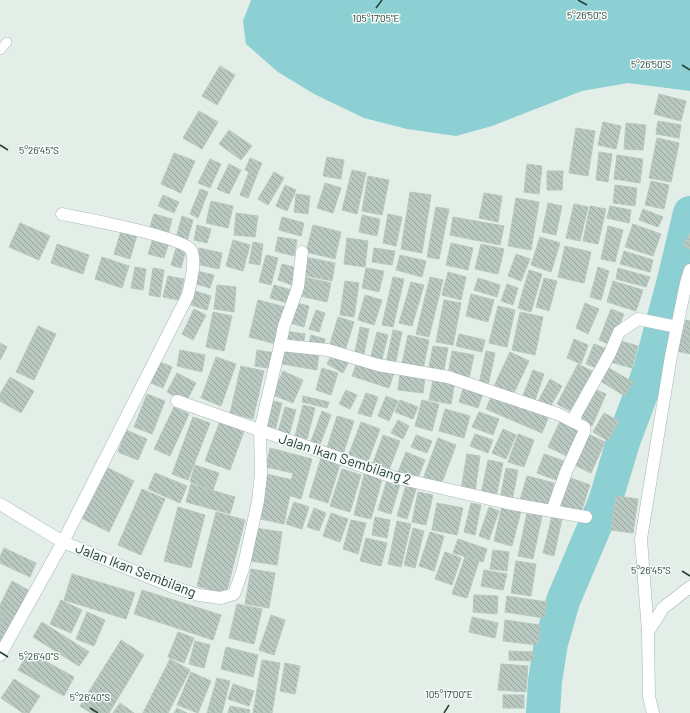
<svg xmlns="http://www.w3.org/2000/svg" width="690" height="713" font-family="Barlow,sans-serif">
<defs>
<pattern id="building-back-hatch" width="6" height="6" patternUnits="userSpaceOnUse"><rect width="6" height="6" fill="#b9c9c1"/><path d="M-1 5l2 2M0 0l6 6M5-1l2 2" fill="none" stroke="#96a59e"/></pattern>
</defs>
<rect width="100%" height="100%" fill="#e4eee8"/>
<polygon fill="#8cd0d3" points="251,0 690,0 690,91 628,83 582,91 492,126 456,136 407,129 364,118 314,94 278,72 246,44 243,21"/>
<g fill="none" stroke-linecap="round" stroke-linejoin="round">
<polyline stroke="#8cd0d3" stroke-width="34" points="543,713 545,681 551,643 563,601 605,502 623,442 650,370 675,276 690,213"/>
</g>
<g fill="url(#building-back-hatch)" stroke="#b6c8be">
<polygon points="220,66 235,75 217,105 202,96"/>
<polygon points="659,94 686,101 681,121 654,114"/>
<polygon points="199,111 218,122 202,149 183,138"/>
<polygon points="658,121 681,125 679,138 656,134"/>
<polygon points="603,122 621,126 616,149 598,145"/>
<polygon points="626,123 646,125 643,150 624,149"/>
<polygon points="576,128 595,131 588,176 569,173"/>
<polygon points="229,130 252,146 241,160 219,144"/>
<polygon points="657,138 679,143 671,182 649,178"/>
<polygon points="599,152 612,154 608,182 596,180"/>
<polygon points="174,153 195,161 181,193 161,184"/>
<polygon points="617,155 643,159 640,183 614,179"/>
<polygon points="327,157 344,160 341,179 323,176"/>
<polygon points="250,158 262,163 257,175 245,170"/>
<polygon points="210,159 221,164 210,188 198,183"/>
<polygon points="229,164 241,170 229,194 217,189"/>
<polygon points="527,164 542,166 539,194 524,192"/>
<polygon points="352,170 366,173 357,214 342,210"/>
<polygon points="547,171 563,171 562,190 547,190"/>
<polygon points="249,172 257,175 248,198 240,195"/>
<polygon points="274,172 284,178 268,205 258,199"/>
<polygon points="368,176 389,180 382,215 362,211"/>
<polygon points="651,181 669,185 664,209 645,205"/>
<polygon points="325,183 341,188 333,213 317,208"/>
<polygon points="285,185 296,190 287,211 276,206"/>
<polygon points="615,185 637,188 635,206 613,203"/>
<polygon points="200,189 208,192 198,218 190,214"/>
<polygon points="410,192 431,195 422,253 401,249"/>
<polygon points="484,193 502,196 498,222 479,218"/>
<polygon points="296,194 310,196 308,214 294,212"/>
<polygon points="163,195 179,202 174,213 158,206"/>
<polygon points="516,198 539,202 531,250 508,246"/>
<polygon points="211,201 233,206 228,228 206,223"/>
<polygon points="548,203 562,206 556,235 542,232"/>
<polygon points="574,204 588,207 580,241 566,238"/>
<polygon points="590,206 606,209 598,244 583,241"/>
<polygon points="610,206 631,210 629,223 607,218"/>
<polygon points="436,207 449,209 439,259 427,257"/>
<polygon points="643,209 663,217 658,227 639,220"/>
<polygon points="236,213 258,216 255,237 234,235"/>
<polygon points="154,214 172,219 168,235 149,230"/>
<polygon points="388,214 402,217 396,246 383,243"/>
<polygon points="362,215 380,219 377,236 359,232"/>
<polygon points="182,216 193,220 187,241 176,238"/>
<polygon points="282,217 304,223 301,236 279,230"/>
<polygon points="453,217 504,226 500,245 450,235"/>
<polygon points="20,223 50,236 39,260 9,247"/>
<polygon points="633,224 661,234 653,256 625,247"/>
<polygon points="197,225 211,229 207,243 194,240"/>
<polygon points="313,225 341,232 335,259 306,252"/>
<polygon points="608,226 623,230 615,262 601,259"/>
<polygon points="121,231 137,235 130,259 114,254"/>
<polygon points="690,233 690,249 683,246"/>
<polygon points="278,237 297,240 294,256 275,251"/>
<polygon points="540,237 560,243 551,272 531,265"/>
<polygon points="153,238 169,243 164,258 148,254"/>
<polygon points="347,238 368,241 365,267 344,264"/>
<polygon points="233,240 250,245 243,271 226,266"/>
<polygon points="253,242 263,244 260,265 249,263"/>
<polygon points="451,243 473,248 468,270 446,265"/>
<polygon points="57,244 89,255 83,274 51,263"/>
<polygon points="481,244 504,249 498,274 475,269"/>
<polygon points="565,246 591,252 584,283 558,277"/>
<polygon points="176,248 186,250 181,268 171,265"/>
<polygon points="199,248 222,253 219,269 196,264"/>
<polygon points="374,248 395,251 392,265 372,262"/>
<polygon points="624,251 653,260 650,272 620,264"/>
<polygon points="516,254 530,259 521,281 508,276"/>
<polygon points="266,255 278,258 271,285 259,282"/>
<polygon points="400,255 426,261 422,277 396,270"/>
<polygon points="102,257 129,266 122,288 95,279"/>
<polygon points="305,257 335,263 332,281 302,275"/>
<polygon points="282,264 297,268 292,285 278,280"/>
<polygon points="135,267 146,269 143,290 131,288"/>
<polygon points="598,267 609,271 601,300 590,297"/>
<polygon points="153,268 164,270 160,297 149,295"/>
<polygon points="366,268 384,271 379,292 362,288"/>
<polygon points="618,268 650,277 646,287 616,279"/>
<polygon points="529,270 542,274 531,312 518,308"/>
<polygon points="197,271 214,275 210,288 193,283"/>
<polygon points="448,272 466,277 461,300 442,295"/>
<polygon points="168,276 184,279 179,300 163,297"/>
<polygon points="304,277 331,283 327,302 300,296"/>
<polygon points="393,277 404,279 393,327 382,325"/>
<polygon points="430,277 443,280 429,337 416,334"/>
<polygon points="478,278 500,285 497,297 474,290"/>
<polygon points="544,278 557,281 549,311 536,307"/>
<polygon points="345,281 359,283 354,317 340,315"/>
<polygon points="613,281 643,290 636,311 607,302"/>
<polygon points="411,282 424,285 412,326 399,323"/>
<polygon points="507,284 518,288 513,305 501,301"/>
<polygon points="217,285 236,287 234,312 214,309"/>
<polygon points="274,285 295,291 291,304 270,298"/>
<polygon points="195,291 211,296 207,310 191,305"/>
<polygon points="471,294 494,300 488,322 466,316"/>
<polygon points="365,295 382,300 374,325 358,320"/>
<polygon points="258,300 285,307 276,344 249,337"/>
<polygon points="444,300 461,303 453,345 436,342"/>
<polygon points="296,303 309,306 304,327 290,323"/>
<polygon points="585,303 599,309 588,334 576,328"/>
<polygon points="498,306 515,310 507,347 489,343"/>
<polygon points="194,309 206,315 193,340 182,334"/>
<polygon points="611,309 624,314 611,345 599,340"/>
<polygon points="316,310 325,313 319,332 309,329"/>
<polygon points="213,312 232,316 224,351 206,347"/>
<polygon points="520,312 543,317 535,355 512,350"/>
<polygon points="338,317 354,322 345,351 329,347"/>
<polygon points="686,320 690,321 690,354 677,351"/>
<polygon points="38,326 56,334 34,380 16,372"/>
<polygon points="360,327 369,329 364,354 355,352"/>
<polygon points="393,330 402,332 395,365 386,363"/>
<polygon points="285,331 305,334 303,347 283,345"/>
<polygon points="377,332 388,335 381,363 370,360"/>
<polygon points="459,334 485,340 482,352 456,346"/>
<polygon points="311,335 325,339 324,348 309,344"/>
<polygon points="408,335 429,340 423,369 402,364"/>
<polygon points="574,339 588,345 581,364 567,358"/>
<polygon points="617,340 638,346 632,368 610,362"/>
<polygon points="0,343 7,347 0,360"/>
<polygon points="594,344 607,349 599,369 586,364"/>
<polygon points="433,346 448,348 443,375 428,372"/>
<polygon points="285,347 319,352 317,370 282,364"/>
<polygon points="180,350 205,355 202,372 177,366"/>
<polygon points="257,350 275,353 273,369 255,366"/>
<polygon points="452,351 474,355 469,379 448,375"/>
<polygon points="486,351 495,353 488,386 479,384"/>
<polygon points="333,352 349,361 343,373 327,364"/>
<polygon points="510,352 529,361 513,395 494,386"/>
<polygon points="216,357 236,364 221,406 201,398"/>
<polygon points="160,362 172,367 163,388 151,383"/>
<polygon points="357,362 394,373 389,388 352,376"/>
<polygon points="578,364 594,372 574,413 557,404"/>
<polygon points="241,366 264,371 253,419 230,413"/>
<polygon points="605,366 633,382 625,396 597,379"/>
<polygon points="322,368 338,373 331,395 316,390"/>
<polygon points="533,370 544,374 534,403 522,398"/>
<polygon points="283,371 303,380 293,403 273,395"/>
<polygon points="177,373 196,383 186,402 167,392"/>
<polygon points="400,373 425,377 423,393 398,390"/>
<polygon points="434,376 455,381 451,404 429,400"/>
<polygon points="10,377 34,391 21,413 0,401 0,394"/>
<polygon points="550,379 562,386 549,409 537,403"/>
<polygon points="464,386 483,393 478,408 459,402"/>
<polygon points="592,388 606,394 592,426 578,419"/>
<polygon points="346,390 357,395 350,409 339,404"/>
<polygon points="366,393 378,397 371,417 358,413"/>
<polygon points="147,394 165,401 152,434 134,427"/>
<polygon points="492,395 548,418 542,433 486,409"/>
<polygon points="303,396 329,402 327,408 302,402"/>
<polygon points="386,396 398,401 389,421 378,416"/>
<polygon points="400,400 418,407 413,419 395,412"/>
<polygon points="422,400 439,404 432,431 415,426"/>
<polygon points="273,401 282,403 275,431 267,429"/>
<polygon points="303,405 315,408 307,439 295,436"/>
<polygon points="174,407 189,414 170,456 154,449"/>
<polygon points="285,407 296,410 289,435 278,432"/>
<polygon points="445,409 470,416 464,438 439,431"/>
<polygon points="322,411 331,415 319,447 310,444"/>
<polygon points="479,412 499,419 493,435 472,427"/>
<polygon points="604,413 619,421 608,441 593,432"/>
<polygon points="337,416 354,421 343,454 327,448"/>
<polygon points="193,417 210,423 188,480 172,474"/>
<polygon points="561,419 582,428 569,457 548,447"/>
<polygon points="398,420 409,426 403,439 391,433"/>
<polygon points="220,421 244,431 230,470 205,461"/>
<polygon points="361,422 380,429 368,461 349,454"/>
<polygon points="503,429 516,435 506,459 492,453"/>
<polygon points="126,430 147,439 138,460 118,452"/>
<polygon points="586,433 605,442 591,473 572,464"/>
<polygon points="475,434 493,440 488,453 470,446"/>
<polygon points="518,434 534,440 524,467 508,462"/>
<polygon points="383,435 400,441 389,470 373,463"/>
<polygon points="416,435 432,441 427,453 411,447"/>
<polygon points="438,438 456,445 441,485 423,479"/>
<polygon points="270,448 312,459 301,499 288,495 293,473 266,467"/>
<polygon points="406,452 425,460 417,480 398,472"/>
<polygon points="467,454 480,456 475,492 461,489"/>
<polygon points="544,454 567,462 559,481 537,473"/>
<polygon points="321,458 340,464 328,503 309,497"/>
<polygon points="488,460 503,463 496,497 481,494"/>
<polygon points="195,465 219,473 213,490 190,482"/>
<polygon points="106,467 134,481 109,532 81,518"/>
<polygon points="506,468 518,470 512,501 500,499"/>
<polygon points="342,469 361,475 350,512 330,506"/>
<polygon points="365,471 383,476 371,519 354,515"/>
<polygon points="155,473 187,486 180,503 148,489"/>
<polygon points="266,474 293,480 284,524 256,518"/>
<polygon points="527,476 554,483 548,508 520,500"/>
<polygon points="568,477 590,485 580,515 558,507"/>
<polygon points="387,480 400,484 391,514 378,510"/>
<polygon points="191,484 235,497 230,514 186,502"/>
<polygon points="406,485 416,489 407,519 397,516"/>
<polygon points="142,489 165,499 141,555 118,545"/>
<polygon points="418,492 433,495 426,525 412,522"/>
<polygon points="616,496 638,499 633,533 611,530"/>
<polygon points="294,502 309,507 302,529 286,524"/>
<polygon points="437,503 463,508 457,535 432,530"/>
<polygon points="471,503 481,505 475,535 464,532"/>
<polygon points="502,506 521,511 512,546 494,541"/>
<polygon points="178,507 205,515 191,568 164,561"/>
<polygon points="489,507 499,511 489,540 479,536"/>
<polygon points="314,508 326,513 319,531 307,527"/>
<polygon points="216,512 245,520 226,594 197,586"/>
<polygon points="331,513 348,519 340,542 323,536"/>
<polygon points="527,513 542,516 533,559 518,556"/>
<polygon points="552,516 562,519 554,556 543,553"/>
<polygon points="375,517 390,520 387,538 372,535"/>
<polygon points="351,520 366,523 358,554 343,549"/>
<polygon points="397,521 411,524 401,567 388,564"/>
<polygon points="255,528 282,532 277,565 250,561"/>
<polygon points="413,528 424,531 415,568 404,565"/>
<polygon points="430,532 444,536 434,571 419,566"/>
<polygon points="366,538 387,543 381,566 360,561"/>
<polygon points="458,539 487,549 483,562 453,553"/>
<polygon points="4,548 36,563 30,577 0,563 0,557"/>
<polygon points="493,550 509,552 507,571 490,569"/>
<polygon points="445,552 461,558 452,585 435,579"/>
<polygon points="465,557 479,561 467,598 452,594"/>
<polygon points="516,561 536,564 531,596 511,593"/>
<polygon points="251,569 275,573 269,608 245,604"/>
<polygon points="484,570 507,574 503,590 481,586"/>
<polygon points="72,574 135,593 126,619 64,600"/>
<polygon points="12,581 28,590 0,648 0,605"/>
<polygon points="142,590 221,615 213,640 134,614"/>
<polygon points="474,595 498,596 497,614 473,612"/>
<polygon points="507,596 547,602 544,618 505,612"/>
<polygon points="61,600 82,610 71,633 50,624"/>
<polygon points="237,604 262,609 254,644 229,638"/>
<polygon points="87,612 105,620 94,646 76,639"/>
<polygon points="271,615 285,620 274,655 259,650"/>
<polygon points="472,617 498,623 495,638 469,632"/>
<polygon points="505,620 540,625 538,645 503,641"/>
<polygon points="42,622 89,652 79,666 33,637"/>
<polygon points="178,632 194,638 184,663 168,657"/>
<polygon points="121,640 144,655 109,713 91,713 80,706"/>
<polygon points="195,641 210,645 204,668 189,664"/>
<polygon points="226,647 258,655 253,677 221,669"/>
<polygon points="509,651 534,652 533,661 509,660"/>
<polygon points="29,652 74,677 64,696 18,670"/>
<polygon points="170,659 190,670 168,713 143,713"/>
<polygon points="262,660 280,663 272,713 253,713"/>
<polygon points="285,663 300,666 295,694 280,691"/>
<polygon points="501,664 528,666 526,692 498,690"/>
<polygon points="191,672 211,681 198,713 177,705"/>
<polygon points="217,678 230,681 222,713 207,713"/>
<polygon points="14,679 40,696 29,713 23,713 1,698"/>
<polygon points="233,684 254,691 249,706 228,699"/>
<rect x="503" y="695" width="21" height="13"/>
<polygon points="120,703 134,713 113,713"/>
<polygon points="230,706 250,710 249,713 228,713"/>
<polygon points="177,708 187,713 174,713"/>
</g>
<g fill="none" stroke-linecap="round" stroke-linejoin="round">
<g stroke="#a6b6af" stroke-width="10">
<polyline id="lane" points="0,50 7,42"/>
</g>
<g stroke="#a6b6af" stroke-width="13">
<g id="street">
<polyline points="302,252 298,287 284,326 280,345 328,350 378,365 448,377 558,414 584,427 584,432 566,472 552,511"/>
<polyline points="177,401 393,477 512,504 586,517"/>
<polyline points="574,422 576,414 610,353 619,332 638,319 677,327"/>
<polyline points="0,504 63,542 173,587 199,595 221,598 234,594 243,569 258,501 261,474 260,430 280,345"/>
<polyline points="648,632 641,539 671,356 686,283 690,270"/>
<path d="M0,655L63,542L188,295C190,284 197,260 191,250C183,237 82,218 62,214"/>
<polyline points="653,713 649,697 648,632 663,608 690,587"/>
</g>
</g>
<use href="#lane" stroke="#fff" stroke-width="9"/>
<use href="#street" stroke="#fff" stroke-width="12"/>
</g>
<path fill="none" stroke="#234035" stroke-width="1.5" d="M578,0L587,5M376,8L382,0M682,65L690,70M0,145L8,150M682,571L690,576M0,652L8,657M90,708L98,713M444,713L449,705"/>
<g text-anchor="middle" stroke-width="3" stroke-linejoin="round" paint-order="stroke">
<g font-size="14" fill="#234035" stroke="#f5faf7">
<text transform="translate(345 459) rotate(18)" y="5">Jalan Ikan Sembilang 2</text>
<text transform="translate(136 570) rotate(21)" y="5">Jalan Ikan Sembilang</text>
</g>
</g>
<g font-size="10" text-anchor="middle" fill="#234035" stroke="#f5faf7" stroke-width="3" stroke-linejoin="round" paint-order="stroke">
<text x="587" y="19">5°26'50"S</text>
<text x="376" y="22">105°17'05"E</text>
<text x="651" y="68">5°26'50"S</text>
<text x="39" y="154">5°26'45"S</text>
<text x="651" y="574">5°26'45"S</text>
<text x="39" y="660">5°26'40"S</text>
<text x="449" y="698">105°17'00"E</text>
<text x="90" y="701">5°26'40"S</text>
</g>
</svg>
